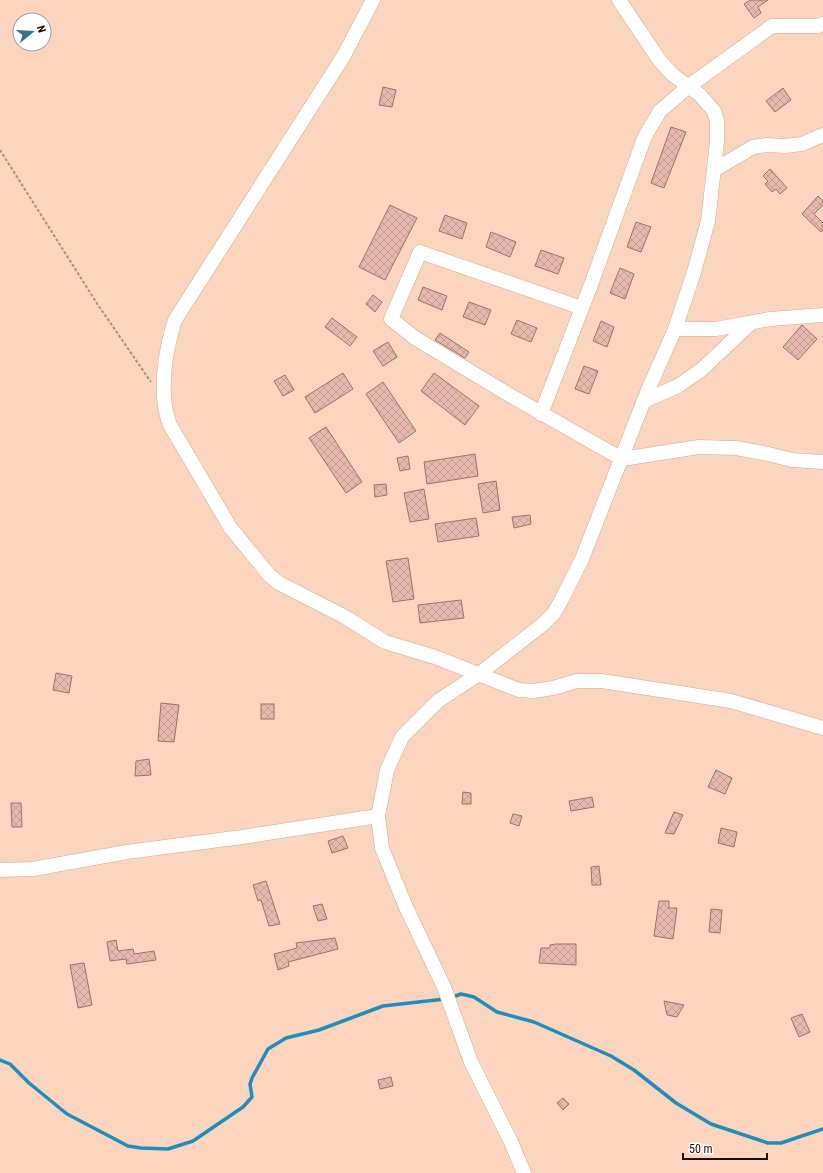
<svg xmlns="http://www.w3.org/2000/svg" width="823" height="1173" font-family="'Roboto Condensed',sans-serif">
<defs>
<pattern id="building-cross-hatch" width="8" height="8" patternUnits="userSpaceOnUse"><rect width="8" height="8" fill="#e6b9af"/><path d="M0 0l8 8M0 8l8-8" fill="none" stroke="#c59e95"/></pattern>
</defs>
<rect width="100%" height="100%" fill="#fcd5be"/>
<g fill="none" stroke-linecap="round" stroke-linejoin="round">
<g stroke="#208ebc" stroke-width="3.5">
<polyline points="450,998 461,994 474,997 497,1012 534,1022 611,1056 634,1070 676,1103 711,1124 768,1143 781,1143 823,1129"/>
<polyline points="0,1060 10,1064 29,1083 67,1114 128,1146 141,1148 168,1149 193,1141 243,1107 252,1097 250,1084 252,1078 268,1049 286,1038 319,1030 383,1006 445,999"/>
</g>
</g>
<g fill="url(#building-cross-hatch)" stroke="#9b7269">
<polygon points="750,0 768,0 758,7 761,13 754,18 744,4"/>
<polygon points="383,87 396,90 392,107 379,105"/>
<polygon points="783,88 791,100 775,112 766,101"/>
<polygon points="671,127 686,132 664,188 651,183"/>
<polygon points="770,169 787,188 780,194 776,189 772,192 765,184 768,181 763,176"/>
<polygon points="818,196 823,201 823,205 814,214 823,223 823,229 821,232 802,214"/>
<polygon points="390,205 417,218 385,280 359,267"/>
<polygon points="445,215 467,223 462,239 439,231"/>
<polygon points="636,222 651,227 641,252 627,247"/>
<polygon points="491,232 516,242 510,257 486,247"/>
<polygon points="541,250 564,258 558,274 535,266"/>
<polygon points="620,268 634,274 625,299 610,293"/>
<polygon points="423,287 447,296 442,310 418,300"/>
<polygon points="373,295 382,302 375,312 366,304"/>
<polygon points="469,302 491,310 485,325 463,317"/>
<polygon points="332,318 357,337 350,346 325,327"/>
<polygon points="517,320 537,328 531,342 511,334"/>
<polygon points="601,321 614,327 607,347 593,341"/>
<polygon points="802,325 817,339 798,360 783,347"/>
<polygon points="440,333 469,352 465,358 435,340"/>
<polygon points="388,342 397,357 383,366 373,351"/>
<polygon points="584,366 598,371 589,394 575,389"/>
<polygon points="343,373 353,389 315,413 305,397"/>
<polygon points="434,373 479,406 465,425 421,391"/>
<polygon points="285,375 294,390 283,396 274,381"/>
<polygon points="383,382 416,431 399,443 366,394"/>
<polygon points="326,427 362,482 346,493 309,438"/>
<polygon points="475,454 478,476 427,484 424,462"/>
<polygon points="408,456 410,469 400,471 397,458"/>
<polygon points="496,481 500,510 483,513 478,484"/>
<polygon points="386,484 387,495 375,497 374,485"/>
<polygon points="424,489 429,519 410,522 404,493"/>
<polygon points="530,515 531,524 514,528 512,517"/>
<polygon points="476,518 479,536 438,542 435,524"/>
<polygon points="408,558 414,599 393,602 386,561"/>
<polygon points="461,600 464,618 420,623 418,605"/>
<polygon points="56,673 72,676 69,693 53,690"/>
<polygon points="161,703 179,705 174,742 158,741"/>
<rect x="261" y="704" width="13" height="15"/>
<polygon points="149,759 151,775 135,776 136,761"/>
<polygon points="716,770 732,778 725,794 708,787"/>
<polygon points="463,792 471,793 471,804 462,804"/>
<polygon points="592,797 594,807 571,811 569,801"/>
<polygon points="11,803 21,803 22,827 12,827"/>
<polygon points="674,812 683,815 674,834 665,833"/>
<polygon points="513,814 522,816 519,826 510,823"/>
<polygon points="721,828 737,832 734,847 718,843"/>
<polygon points="343,836 348,848 332,853 328,841"/>
<polygon points="599,866 601,885 592,885 591,867"/>
<polygon points="266,881 280,924 269,926 261,900 258,901 253,885"/>
<polygon points="659,901 669,901 669,908 677,908 673,939 654,936"/>
<polygon points="322,904 327,919 318,921 313,906"/>
<polygon points="711,909 722,910 720,933 709,932"/>
<polygon points="335,938 338,949 288,962 289,966 278,970 274,954 297,948 296,943"/>
<polygon points="116,940 118,951 133,949 134,954 154,951 156,960 127,964 126,959 110,961 107,942"/>
<polygon points="556,944 576,944 576,965 539,963 541,948 550,948 550,945"/>
<polygon points="84,963 92,1005 78,1008 70,965"/>
<polygon points="664,1001 684,1005 677,1017 667,1015"/>
<polygon points="802,1014 810,1032 799,1037 791,1018"/>
<polygon points="391,1077 393,1086 380,1089 378,1080"/>
<polygon points="563,1098 569,1104 563,1110 557,1103"/>
</g>
<g fill="none" stroke-linecap="round" stroke-linejoin="round">
<g stroke="#d1ab95" stroke-width="15">
<g id="minor">
<path d="M373,0L343,57L175,320C165,351 158,395 170,425L230,527L269,575L279,583L347,618L385,642L435,657L519,690L533,691L553,688L577,681H602L731,701L823,728"/>
<polyline points="714,170 753,147 767,145 785,146 802,144 823,135"/>
<polyline points="582,308 420,252 391,319 415,338 506,393 622,459 699,447 736,448 764,453 792,460 823,462"/>
<polyline points="675,329 716,329 770,319 823,315"/>
<polyline points="644,401 678,386 701,370 751,323"/>
<polyline points="541,414 592,282 645,136 660,111 689,86 772,26 817,26 823,24"/>
<polyline points="0,870 33,869 127,852 242,837 378,816"/>
<polyline points="524,1173 511,1142 471,1062 444,987 405,905 382,848 378,816 387,770 402,737 438,701 479,674 542,625 554,613 562,599 582,559 648,390 675,329 694,272 708,221 717,142 717,121 714,111 700,95 673,75 660,61 619,0"/>
</g>
</g>
<polyline stroke="#ac8e7c" stroke-width="2" stroke-dasharray="3 2" stroke-linecap="butt" points="0,150 98,305 151,382"/>
<use href="#minor" stroke="#fff" stroke-width="14"/>
</g>
<g transform="translate(32 32) rotate(72)"><circle r="19" fill="#ffffff" stroke="#a49f9b"/>
<path d="M0-3L7 15L0 10L-7 15Z" fill="#386f8a"/>
<text y="-6" font-size="11" font-weight="bold" text-anchor="middle" fill="#1b0e06">N</text>
</g>
<path d="M683 1153v6h84v-6" fill="none" stroke="#1b0e06" stroke-width="2"/>
<text x="689" y="1153" font-size="12" fill="#1b0e06" stroke="#ffffff" stroke-width="3" paint-order="stroke">50 m</text>
</svg>
